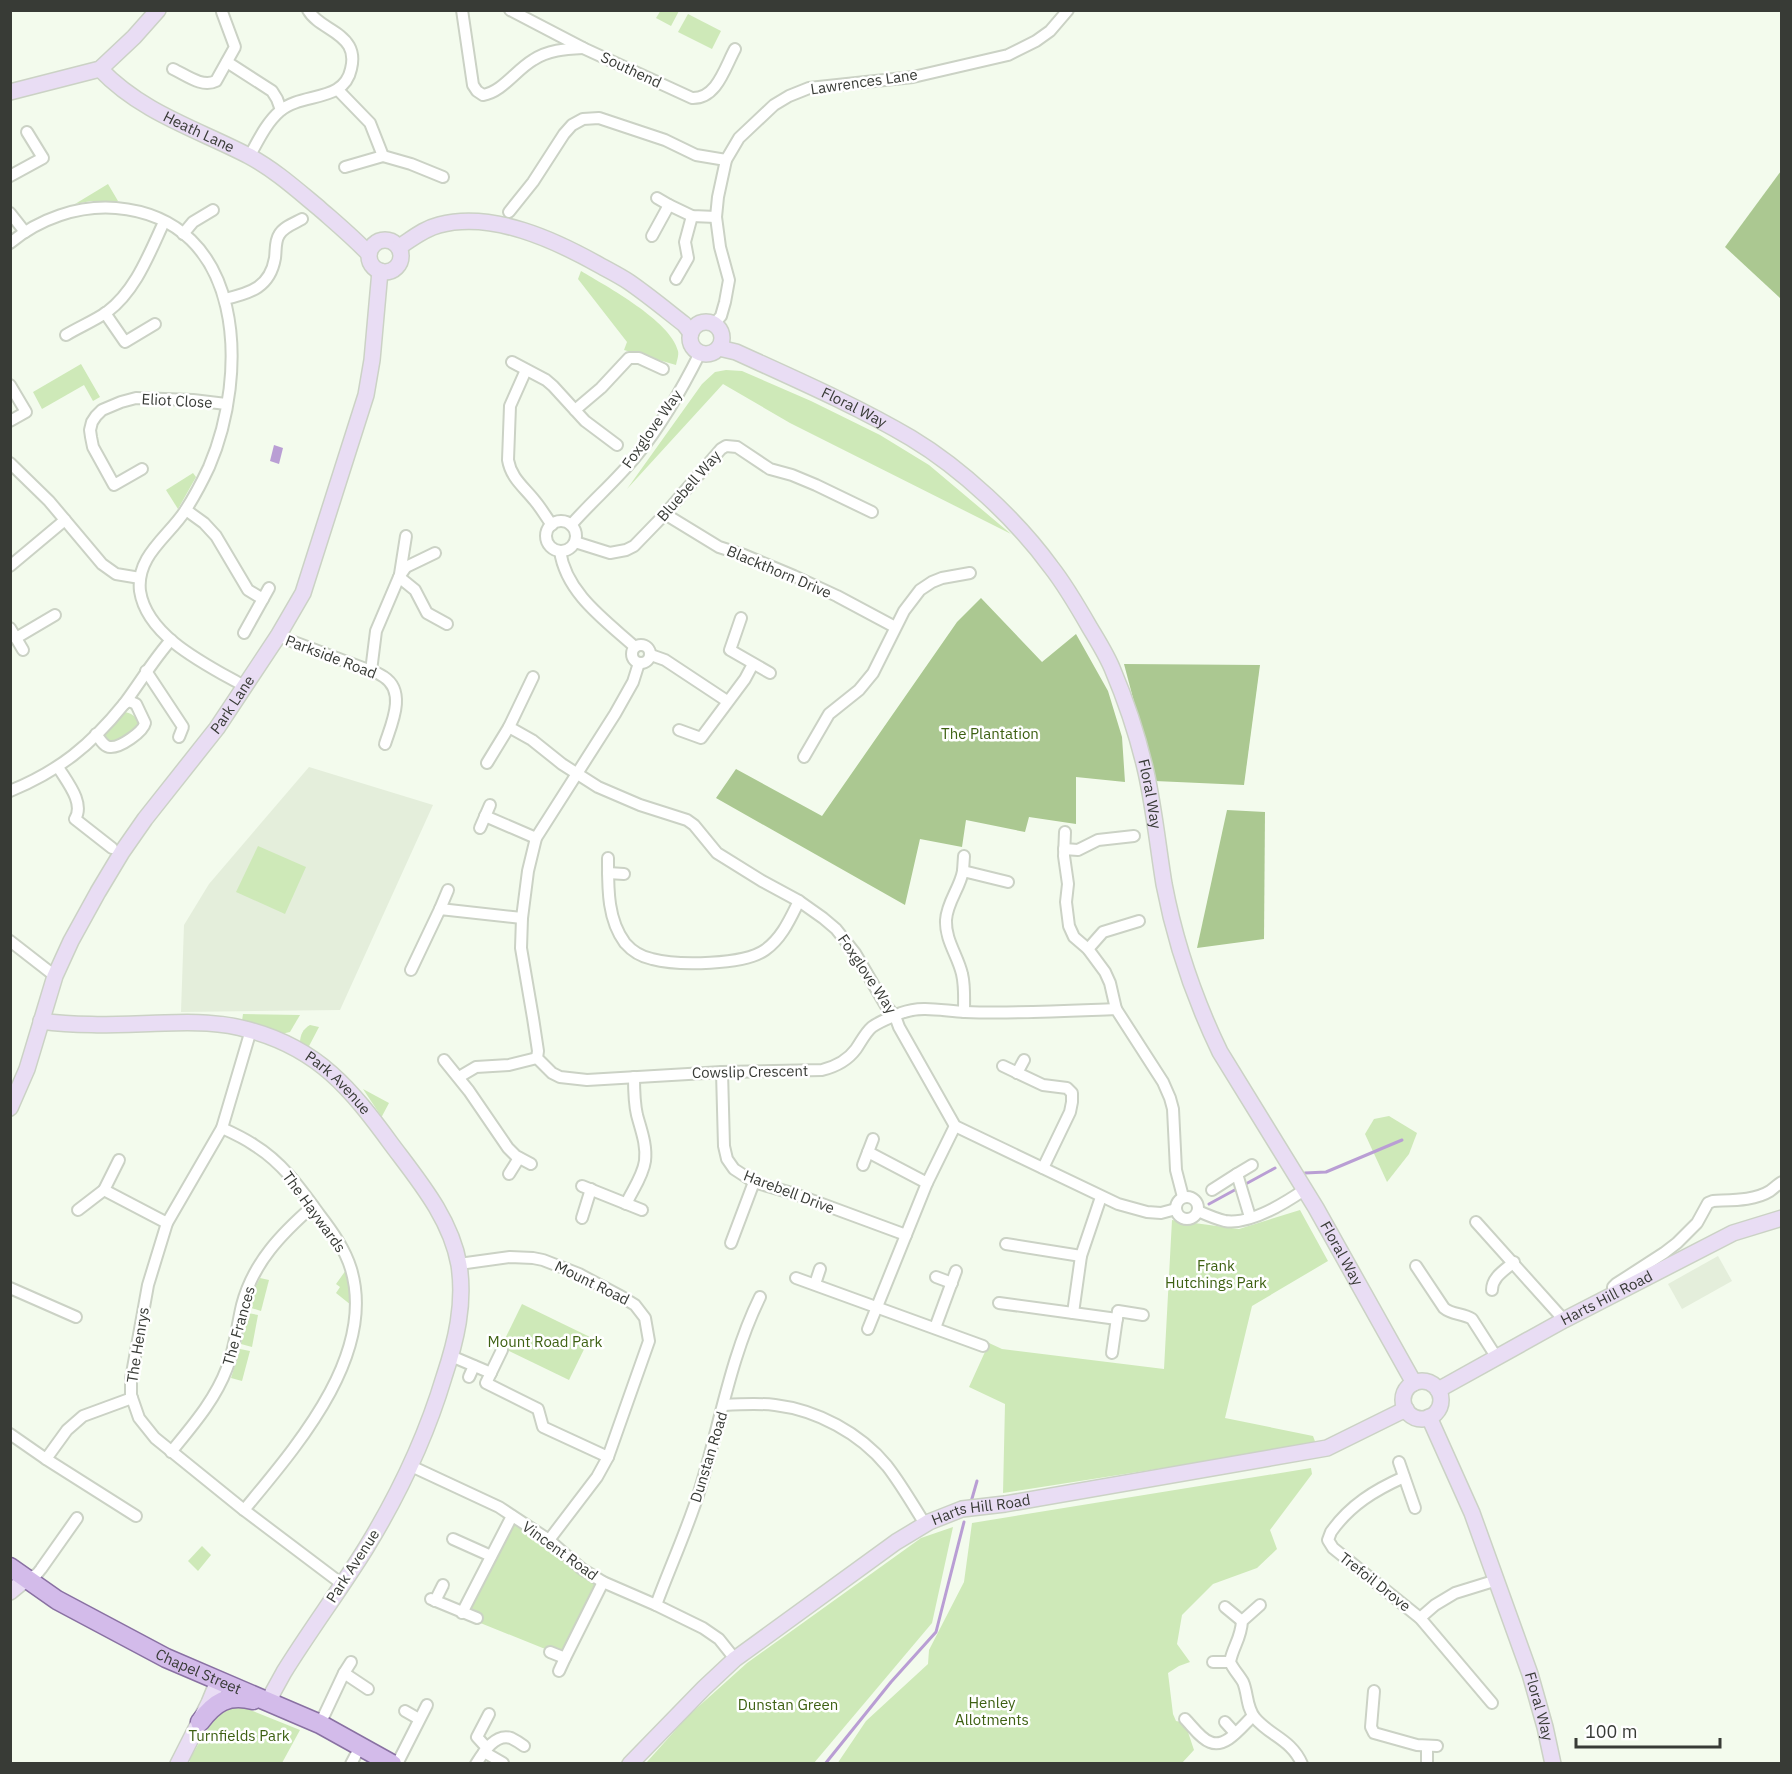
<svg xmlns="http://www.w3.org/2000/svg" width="1792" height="1774" font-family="'IBM Plex Sans',sans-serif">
<rect width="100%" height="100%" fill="#f3fbed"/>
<g fill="#e4eedb">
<polygon points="309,767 433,805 340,1010 181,1012 184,925 209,884"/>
<polygon points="1718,1256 1732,1281 1682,1309 1668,1284"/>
</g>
<g fill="#cee9b8">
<polygon points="661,10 679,11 671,26 656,18"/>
<polygon points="688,14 721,31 712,49 678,32"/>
<polygon points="108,184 118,201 91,201 75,204"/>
<path d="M581,271C606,286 671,321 678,351C679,355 677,360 676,365L624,350L627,342L578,279Z"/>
<polygon points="81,364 100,397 93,401 84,385 42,409 33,392"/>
<polygon points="726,370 742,371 811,401 880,435 929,465 1011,534 790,423 723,384 627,489 702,384 715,372"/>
<polygon points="193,473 196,477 178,509 166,490"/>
<path d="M123,712C131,712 137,717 139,724L137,728L117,742L112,743L107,740L105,733Z"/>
<polygon points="258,846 306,867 285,914 236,892"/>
<polygon points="243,1014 300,1015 290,1032 281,1034 242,1021"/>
<path d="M310,1025L319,1027L307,1050L300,1043C300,1035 303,1029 310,1025Z"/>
<polygon points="363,1089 389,1103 380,1120 381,1116"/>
<polygon points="1389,1116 1417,1133 1409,1154 1387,1182 1365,1134 1374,1119"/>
<polygon points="1300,1210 1328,1261 1252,1306 1225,1418 1313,1436 1316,1444 1003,1493 1005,1404 969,1387 989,1343 1002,1349 1164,1369 1172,1220 1239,1229"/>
<polygon points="346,1270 351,1294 351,1305 336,1293 340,1287 336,1284"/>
<polygon points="260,1278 269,1280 261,1311 248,1307 253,1292"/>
<polygon points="522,1304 590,1337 569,1380 501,1347"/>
<polygon points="248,1313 258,1315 252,1347 241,1344"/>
<polygon points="240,1349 250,1351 242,1381 231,1378"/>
<polygon points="1311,1468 1312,1474 1270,1530 1277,1549 1257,1568 1213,1584 1182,1615 1177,1644 1190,1662 1179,1666 1168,1673 1173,1714 1176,1721 1185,1723 1194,1750 1182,1763 837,1764 866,1721 928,1664 929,1650 964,1582 972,1523"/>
<polygon points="512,1516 603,1582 565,1657 473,1620 476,1613 470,1607"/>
<polygon points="953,1527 932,1623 814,1763 646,1763 688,1716 747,1663 921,1538"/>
<polygon points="202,1546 211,1555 198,1571 188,1561"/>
<polygon points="238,1705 300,1730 282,1763 191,1764 189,1760 220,1708"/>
</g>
<g fill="#abc891">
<polygon points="1781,171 1781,299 1725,247"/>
<polygon points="981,598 1042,662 1076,634 1108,691 1122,737 1125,782 1076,777 1076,824 1029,817 1025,832 966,820 962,847 920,839 905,905 716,798 736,769 822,816 957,622"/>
<polygon points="1124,664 1260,665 1244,785 1155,781"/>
<polygon points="1227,810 1265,812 1264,939 1197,948"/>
</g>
<polygon fill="#b99ed4" points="274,445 283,448 279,464 270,461"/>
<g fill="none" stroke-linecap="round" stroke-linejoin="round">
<g stroke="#b99ed4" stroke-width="3">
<polyline points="1305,1173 1326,1172 1402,1140"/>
<polyline points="1209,1204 1275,1168"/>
<polyline points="971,1502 977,1481"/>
<polyline points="825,1764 891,1682 936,1632 964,1522"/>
</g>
<g stroke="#cbd2c5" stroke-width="14">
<g id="street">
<path d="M462,10L473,85L477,91L483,95C502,92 516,70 533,60C548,50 565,49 583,48"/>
<path d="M510,10L583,48L692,98C717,99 725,67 735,49"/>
<polyline points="227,62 272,91 277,99 281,110"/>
<path d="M173,69C186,75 202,88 216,81L235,47L222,12"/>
<polyline points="338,90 370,123 383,156 411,164 443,177"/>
<path d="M249,157C258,141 266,123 280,111C302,92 344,103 351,69C353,61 353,53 349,46C340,30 317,26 308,10"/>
<polyline points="345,167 383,156"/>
<polyline points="10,176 43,158 27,132"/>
<polyline points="657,198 669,205"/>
<polyline points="509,212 533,182 564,134 572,125 583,119 599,118 665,140 696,155 726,160"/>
<polyline points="10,213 25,232"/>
<polyline points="183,234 193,222 213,210"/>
<polyline points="652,236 669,205 692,216 716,217"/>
<path d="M10,243C39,219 78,205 116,208C246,219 249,374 209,467C202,482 194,497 185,511C168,537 136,556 140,591C147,637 207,665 244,686"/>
<polyline points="676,279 688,258 685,242 692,216"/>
<path d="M225,299C251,293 270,287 275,258C276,250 275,241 279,235C283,227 295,223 302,219"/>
<polyline points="105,313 125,342 155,324"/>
<polyline points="714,324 721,316 725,302 729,280 720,247 716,217 718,197 726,160 739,138 774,105 789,96 809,88 913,77 1008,55 1036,41 1050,31 1068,10"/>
<path d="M66,335C79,327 94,321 107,312C136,290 149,254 164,222"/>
<polyline points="512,362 546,380 553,386 585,421 617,445"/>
<path d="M526,370L510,406L508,460C511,478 524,487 535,501C541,508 546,517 552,525"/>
<polyline points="10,385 26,412 10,421"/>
<polyline points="575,410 601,388 629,358 639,358 663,369"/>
<polyline points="10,463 49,501 102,564 116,574 140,578"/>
<polyline points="142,469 114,485 93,447 91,437 90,430 92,422 96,416 102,410 121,402 136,398 193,400 226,404"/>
<polyline points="186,510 204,523 216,536 248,590 263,599"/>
<polyline points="665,514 719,547 744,555 794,576 837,596 895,627"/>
<circle cx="561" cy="536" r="15"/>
<path d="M571,525C592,501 617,480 637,455C662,424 682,389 700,353"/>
<polyline points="575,542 610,553 626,550 634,546 665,514 721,449 726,446 737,447 770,469 792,475 816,485 872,512"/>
<path d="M560,551C566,593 605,620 635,647"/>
<polyline points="10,566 65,520"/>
<polyline points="400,574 406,536"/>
<polyline points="399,577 406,567 435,553"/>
<polyline points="741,618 730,650 770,673"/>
<polyline points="10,628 23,650"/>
<polyline points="244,633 269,588"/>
<path d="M278,636L371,671C375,672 380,674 384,677C407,692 391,725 385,744"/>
<polyline points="16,638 55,615"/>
<circle cx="641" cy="654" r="9"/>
<polyline points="651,655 665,660 727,701"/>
<path d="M639,663L633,682L615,714L536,838L528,871L522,918L521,948L533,1018L538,1051L537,1058L552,1073L560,1077L587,1080L722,1072L822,1070C834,1067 848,1060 856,1049C861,1042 865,1033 872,1027C880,1021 892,1017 901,1013C922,1005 943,1011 965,1012C1015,1014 1066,1011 1116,1009L1163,1082L1170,1098L1173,1109L1176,1170L1183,1197"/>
<polyline points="146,671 183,727 179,737"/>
<polyline points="371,671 376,631 399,577 415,590 427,613 447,624"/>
<polyline points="533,677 509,727 532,740 562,764 598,787 640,805 687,820 694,825 717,853 762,881 799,901 823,918 836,929 855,953 886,1006 895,1016 899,1027 955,1126 1118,1204 1147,1212 1161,1213 1176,1209"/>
<polyline points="679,730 701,738 745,679 753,664"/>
<path d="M96,734C100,739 104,747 110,747C120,748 143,732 145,723L136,704L129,701L124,704"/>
<polyline points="804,757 829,714 859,690 873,673 904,611 920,590 932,582 942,578 970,573"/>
<polyline points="487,763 509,727"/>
<path d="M58,767C67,782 85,803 75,819L112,848"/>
<path d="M10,791C59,771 91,745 124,704C140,683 153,660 171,640"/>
<polyline points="485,816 536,838"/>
<polyline points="480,828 490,805"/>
<polyline points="1065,832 1064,856 1068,884 1066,902 1069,926 1074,937 1088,949 1105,972 1110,983 1116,1009"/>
<polyline points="1064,849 1078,850 1098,840 1134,836"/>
<path d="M608,858C608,887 607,919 625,943C632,951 642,957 652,959C678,966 744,965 765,950C782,938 790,919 799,901"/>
<polyline points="963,871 964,856"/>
<polyline points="608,873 624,874"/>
<polyline points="440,909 448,890"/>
<polyline points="10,941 55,976"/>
<polyline points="1088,949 1103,932 1139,921"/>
<polyline points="411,970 440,909 522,918"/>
<path d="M964,1012C964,999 965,986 962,974C958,956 945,940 946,920C947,902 960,888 963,871L1008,882"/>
<polyline points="251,1030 222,1128 167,1223 148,1285 131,1379 131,1395 139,1418 155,1438 244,1510 342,1584"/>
<polyline points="444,1060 469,1091 508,1148 516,1156 531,1164"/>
<polyline points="1003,1066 1043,1085 1067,1088 1072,1093 1072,1102 1070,1112 1043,1168"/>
<polyline points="722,1072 724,1146 727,1159 734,1169 754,1182 795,1194 906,1235"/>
<polyline points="1017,1073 1024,1060"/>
<polyline points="459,1077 476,1067 509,1065 537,1058"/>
<path d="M222,1128C233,1133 244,1138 254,1145C282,1162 301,1189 319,1214C332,1231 345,1249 351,1269C377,1356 295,1448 244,1510"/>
<polyline points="868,1152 927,1183"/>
<polyline points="119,1160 104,1190 167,1223"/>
<polyline points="863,1165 873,1139"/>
<polyline points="509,1174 519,1158"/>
<polyline points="582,1186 642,1210"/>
<polyline points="1212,1190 1237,1174"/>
<circle cx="1187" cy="1208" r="11"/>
<polyline points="1101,1197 1081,1256 1073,1313 1117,1319"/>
<path d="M626,1204C632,1191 643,1176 645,1161C647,1145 641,1130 637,1115C634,1102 634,1089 634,1077"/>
<polyline points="78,1210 104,1190"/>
<path d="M1198,1211C1207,1215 1216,1219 1225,1221C1250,1225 1285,1203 1304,1190"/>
<polyline points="1250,1217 1237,1174 1252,1165"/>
<polyline points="582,1218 591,1189"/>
<polyline points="1476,1222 1564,1320"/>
<polyline points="731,1243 754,1182"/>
<polyline points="1006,1244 1081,1256"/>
<polyline points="459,1264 510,1257 533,1258 543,1260 579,1274 622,1297 635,1305 645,1318 649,1341 608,1457 597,1477 549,1540"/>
<path d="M1416,1266L1444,1308C1452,1315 1463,1313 1472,1319L1497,1358"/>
<polyline points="936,1277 952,1283"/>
<polyline points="796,1278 983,1346"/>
<polyline points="815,1284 820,1269"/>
<polyline points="10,1288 76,1317"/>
<path d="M1492,1290C1492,1277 1505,1270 1514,1262"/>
<path d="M1614,1294L1613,1287L1616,1284L1664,1253L1677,1243L1697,1223L1708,1203L1713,1201C1731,1200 1754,1201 1770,1191C1774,1188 1778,1184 1782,1182"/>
<polyline points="999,1303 1073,1313"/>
<polyline points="935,1328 956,1271"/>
<polyline points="868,1329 927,1183 955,1126"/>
<polyline points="502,1350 486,1383 538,1409 543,1427 608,1457"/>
<polyline points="1112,1353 1118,1311 1143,1315"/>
<polyline points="451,1356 491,1373"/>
<polyline points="469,1377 474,1366"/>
<path d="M724,1405C741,1404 758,1403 775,1405C817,1410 860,1433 887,1466C901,1484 913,1505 925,1524"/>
<polyline points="10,1434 46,1459 67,1430 83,1416 132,1398"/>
<path d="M171,1452C193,1425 215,1400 227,1368C235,1348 237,1326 242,1305C253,1263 281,1234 313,1206"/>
<polyline points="46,1459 136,1516"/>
<polyline points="1399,1462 1415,1508"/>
<polyline points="411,1466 499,1507 549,1540 582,1569 603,1582 656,1605 703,1628 719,1639 735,1659"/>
<path d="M1404,1477C1375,1490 1350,1505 1331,1532L1328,1540L1333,1548L1420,1618L1492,1703"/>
<polyline points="453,1539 491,1556"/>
<polyline points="26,1579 37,1574 41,1569 77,1518"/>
<polyline points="431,1599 477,1618"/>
<polyline points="435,1601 443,1585"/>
<path d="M656,1605C670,1567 688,1528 700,1489C720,1425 730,1358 760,1297"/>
<path d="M1260,1605L1242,1621C1241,1639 1233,1646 1230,1662C1233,1669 1239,1675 1243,1682C1248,1693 1246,1707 1255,1718C1270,1736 1291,1739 1302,1764"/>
<polyline points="1225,1607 1242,1621"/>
<polyline points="462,1613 512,1516"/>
<polyline points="1420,1618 1435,1605 1455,1593 1497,1580"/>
<polyline points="550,1652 565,1658"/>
<polyline points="1213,1662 1230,1662"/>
<polyline points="559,1671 565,1658 603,1582"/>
<polyline points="344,1673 368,1689"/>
<polyline points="1374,1691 1371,1727 1374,1733 1417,1745 1437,1746"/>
<polyline points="405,1711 419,1719"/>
<path d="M1185,1719C1192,1726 1201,1739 1210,1742C1226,1749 1242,1726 1253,1716"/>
<polyline points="1225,1722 1235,1733"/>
<polyline points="320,1724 344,1673 351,1662"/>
<polyline points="487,1748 477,1737 489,1714"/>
<polyline points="484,1752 503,1763"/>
<polyline points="351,1764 361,1745"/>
<polyline points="397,1764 427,1705"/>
<path d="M476,1764C483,1753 495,1733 511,1738C515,1740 520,1743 524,1746"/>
<polyline points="1427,1764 1427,1746"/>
</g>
</g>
<g stroke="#cbd2c5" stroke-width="18">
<g id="secondary">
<path id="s1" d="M100,69C142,113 197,129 249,156C275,170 296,189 319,208C336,223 354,238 369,254"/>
<polyline points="10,92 100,69 134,37 158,10"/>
<circle cx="385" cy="256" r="16"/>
<path d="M399,247C412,239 423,229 439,225C493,211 555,240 601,266C610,271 620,276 629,282C648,295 666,310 684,324L691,333"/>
<circle cx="706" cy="338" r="16"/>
<path id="s2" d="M719,348L736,352C795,379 855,405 911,438C961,468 1017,520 1051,567C1066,586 1078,607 1090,628C1098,641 1106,654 1112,668C1126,701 1138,737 1146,772C1154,808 1158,847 1164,884C1175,942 1194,998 1220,1052L1316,1208L1414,1383"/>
<path id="s3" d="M41,1021C82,1027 124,1024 165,1023C194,1022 221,1022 249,1030C319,1049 351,1089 392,1145C419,1181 451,1219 459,1265C465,1304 456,1341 444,1377C426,1437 399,1494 366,1548C340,1590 310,1630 284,1672L273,1692L270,1702"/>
<path id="s4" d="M10,1108L27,1069L55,976L71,941L98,892L122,852L145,819L217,728L278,636L303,593L366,395L372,360L380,271"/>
<circle cx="1422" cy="1400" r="19"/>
<path id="s5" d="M1438,1390L1564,1320L1733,1233L1782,1218"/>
<path id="s6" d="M1429,1417L1472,1513L1530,1674L1545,1727L1553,1764"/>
<polyline points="10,1592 26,1579"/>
<polyline points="178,1764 209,1703 218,1681"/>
<path id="s7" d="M630,1764L704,1688L735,1659L896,1542L929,1522L962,1509L1005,1504L1327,1448L1406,1409"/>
</g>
</g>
<g stroke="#8971a2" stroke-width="21">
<g id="primary">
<path id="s8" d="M10,1567L57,1600L166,1658L320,1724L392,1764"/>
<path d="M200,1722C215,1702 228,1694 253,1700"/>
</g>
</g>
<use href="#street" stroke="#fff" stroke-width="10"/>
<use href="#secondary" stroke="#e9ddf4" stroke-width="15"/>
<use href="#primary" stroke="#d3bbea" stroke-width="18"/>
</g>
<g text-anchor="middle" stroke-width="5" stroke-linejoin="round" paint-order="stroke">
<g font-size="15" fill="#383b36" stroke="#fff">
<text transform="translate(631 70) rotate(25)" y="5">Southend</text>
<text transform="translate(864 82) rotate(-8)" y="5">Lawrences Lane</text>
<text dy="5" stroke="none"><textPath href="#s1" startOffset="118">Heath Lane</textPath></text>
<text transform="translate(177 401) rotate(3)" y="5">Eliot Close</text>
<text dy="5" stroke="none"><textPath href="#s2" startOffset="148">Floral Way</textPath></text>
<text transform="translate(652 429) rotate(-55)" y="5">Foxglove Way</text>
<text transform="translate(689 486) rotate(-49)" y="5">Bluebell Way</text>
<text transform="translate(779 572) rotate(23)" y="5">Blackthorn Drive</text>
<text transform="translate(331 657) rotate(21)" y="5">Parkside Road</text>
<text dy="5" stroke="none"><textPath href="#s4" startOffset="465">Park Lane</textPath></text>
<text dy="5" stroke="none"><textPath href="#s2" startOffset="654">Floral Way</textPath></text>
<text transform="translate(867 974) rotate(56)" y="5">Foxglove Way</text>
<text transform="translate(750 1072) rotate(-1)" y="5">Cowslip Crescent</text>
<text dy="5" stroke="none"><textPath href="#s3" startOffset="314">Park Avenue</textPath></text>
<text transform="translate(789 1192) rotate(21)" y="5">Harebell Drive</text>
<text transform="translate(314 1212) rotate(54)" y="5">The Haywards</text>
<text dy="5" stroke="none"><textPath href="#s2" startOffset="1158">Floral Way</textPath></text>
<text transform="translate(592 1283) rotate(26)" y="5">Mount Road</text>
<text dy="5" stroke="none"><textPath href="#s5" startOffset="192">Harts Hill Road</textPath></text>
<text transform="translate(239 1326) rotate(-74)" y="5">The Frances</text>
<text transform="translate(138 1345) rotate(-81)" y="5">The Henrys</text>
<text transform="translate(709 1457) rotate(-73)" y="5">Dunstan Road</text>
<text dy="5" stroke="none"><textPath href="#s7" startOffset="440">Harts Hill Road</textPath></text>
<text transform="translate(560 1551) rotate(36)" y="5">Vincent Road</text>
<text transform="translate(353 1566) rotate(-57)" y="5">Park Avenue</text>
<text transform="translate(1375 1582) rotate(38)" y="5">Trefoil Drove</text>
<text dy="5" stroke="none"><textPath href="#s8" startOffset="216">Chapel Street</textPath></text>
<text dy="5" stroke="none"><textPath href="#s6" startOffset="310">Floral Way</textPath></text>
</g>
<g font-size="15" fill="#3e6113" stroke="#fff">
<text x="990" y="739">The Plantation</text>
<text x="1216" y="1271">Frank<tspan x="1216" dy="17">Hutchings Park</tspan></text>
<text x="545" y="1347">Mount Road Park</text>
<text x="992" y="1708">Henley<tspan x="992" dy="17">Allotments</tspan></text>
<text x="788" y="1710">Dunstan Green</text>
<text x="239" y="1741">Turnfields Park</text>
</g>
</g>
<rect width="1792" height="1774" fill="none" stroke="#383b36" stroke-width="24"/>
<path d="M1576 1738v9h144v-9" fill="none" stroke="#383b36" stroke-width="3"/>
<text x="1585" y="1738" font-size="18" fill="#383b36" stroke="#ffffff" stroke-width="4.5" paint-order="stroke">100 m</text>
</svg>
